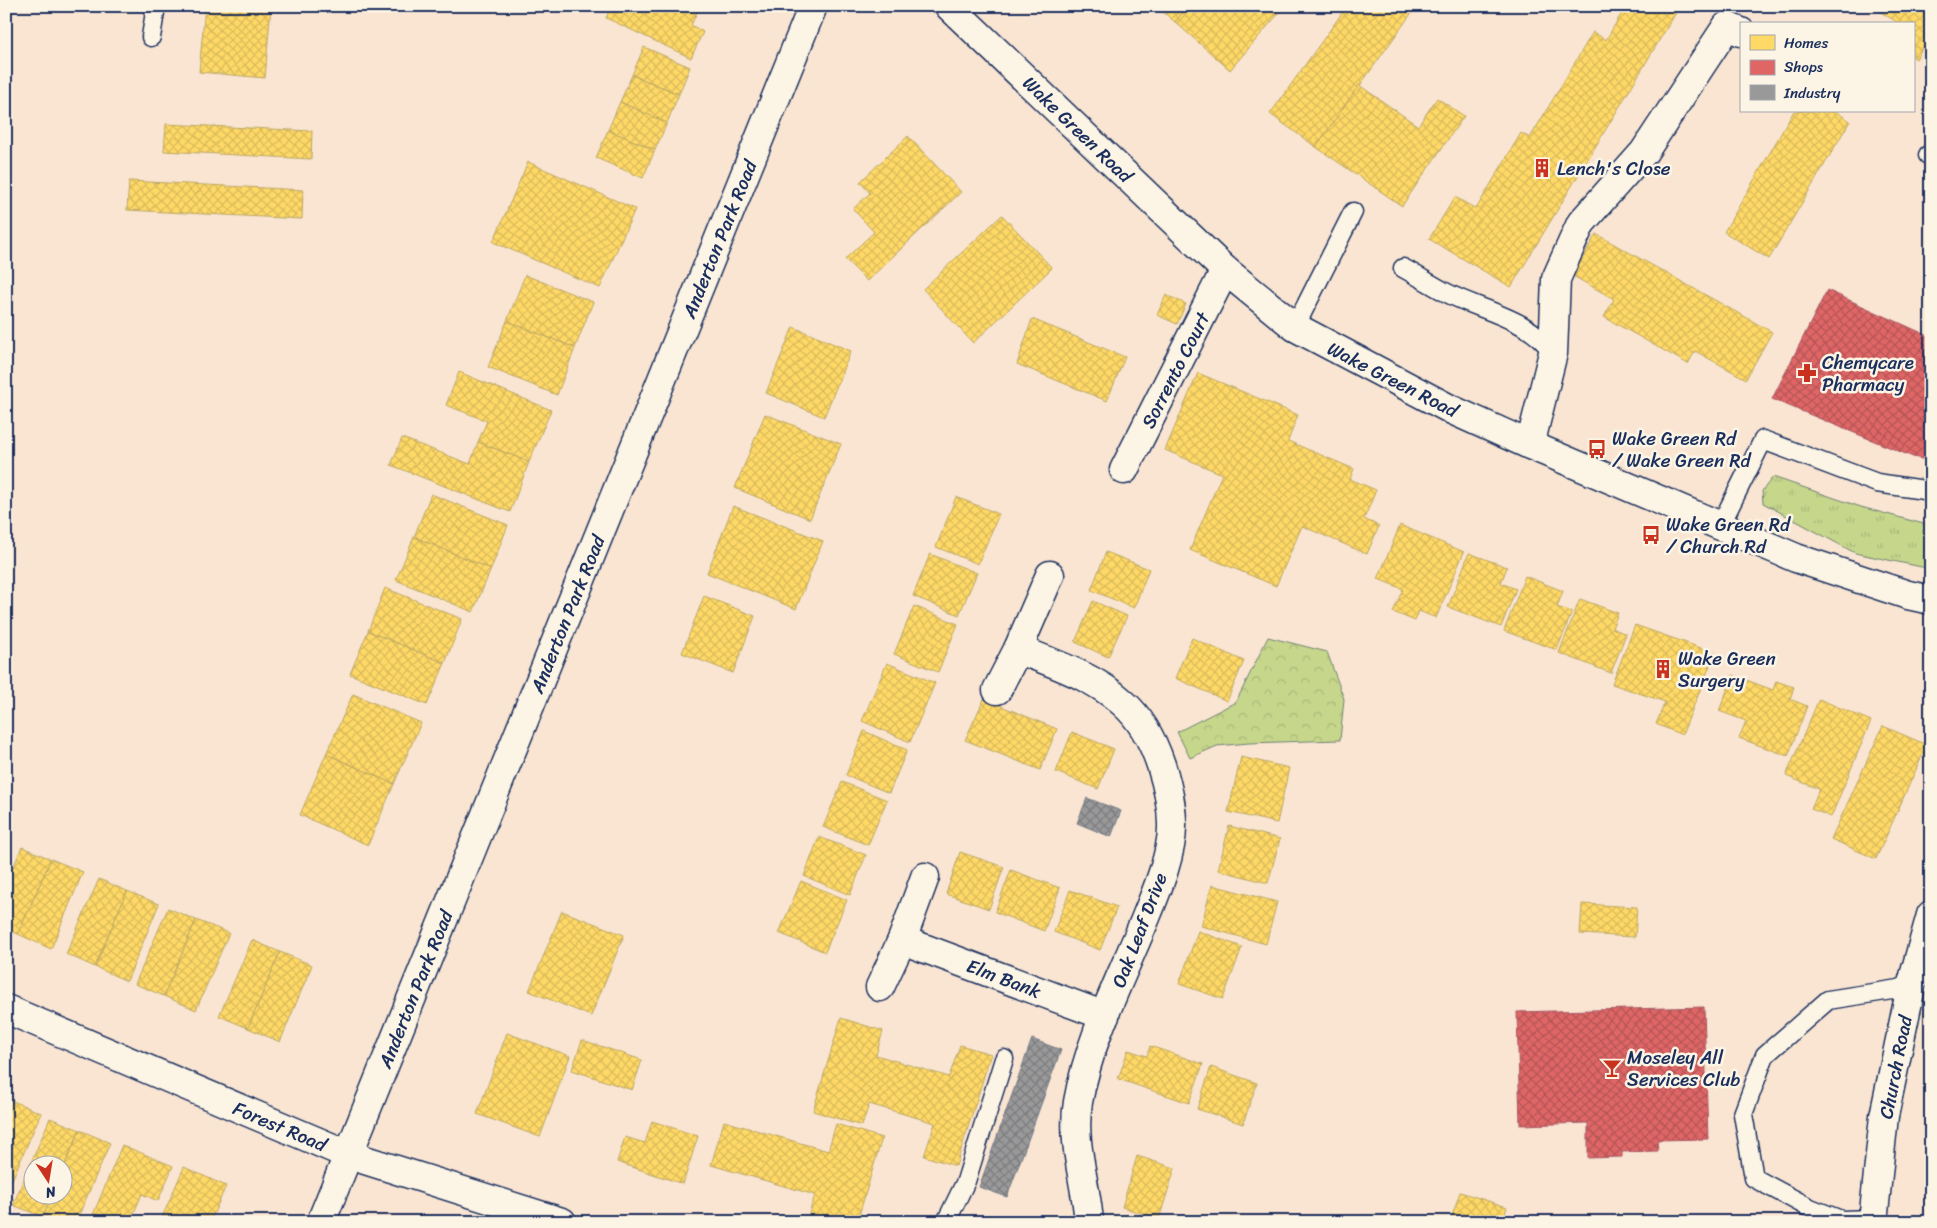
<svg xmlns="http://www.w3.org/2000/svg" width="1937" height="1228" font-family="Sriracha,sans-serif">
<defs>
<pattern id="grass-tufts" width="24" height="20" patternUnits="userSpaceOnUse" patternTransform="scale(1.25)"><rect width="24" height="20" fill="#c6d68a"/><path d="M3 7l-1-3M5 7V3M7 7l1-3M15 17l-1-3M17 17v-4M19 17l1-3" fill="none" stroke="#aab87a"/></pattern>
<pattern id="park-crowns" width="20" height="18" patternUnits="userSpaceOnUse" patternTransform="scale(1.25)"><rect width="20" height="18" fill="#c6d68a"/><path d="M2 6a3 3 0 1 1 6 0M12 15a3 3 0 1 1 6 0" fill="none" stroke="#aab87a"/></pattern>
<pattern id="homes-cross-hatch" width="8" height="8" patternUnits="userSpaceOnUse" patternTransform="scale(1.25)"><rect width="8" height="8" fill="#ffd966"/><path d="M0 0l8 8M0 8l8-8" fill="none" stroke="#dabb5b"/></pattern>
<pattern id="shops-cross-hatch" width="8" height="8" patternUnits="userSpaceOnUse" patternTransform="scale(1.25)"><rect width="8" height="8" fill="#e06666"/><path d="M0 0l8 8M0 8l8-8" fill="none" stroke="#b55457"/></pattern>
<pattern id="industry-cross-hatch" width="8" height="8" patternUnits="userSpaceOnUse" patternTransform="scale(1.25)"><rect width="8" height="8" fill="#999"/><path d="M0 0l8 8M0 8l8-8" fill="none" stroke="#7c7d80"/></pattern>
</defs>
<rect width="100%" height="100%" fill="#f9e5d2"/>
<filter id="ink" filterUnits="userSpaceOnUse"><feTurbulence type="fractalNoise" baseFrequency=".02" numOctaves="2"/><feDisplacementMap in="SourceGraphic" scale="10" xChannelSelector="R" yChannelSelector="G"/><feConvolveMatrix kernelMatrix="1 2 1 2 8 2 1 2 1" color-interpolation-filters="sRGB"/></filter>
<g filter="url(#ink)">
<polygon fill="url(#grass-tufts)" stroke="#708274" points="1773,477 1861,507 1931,526 1931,569 1855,553 1763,503 1762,491"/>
<polygon fill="url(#park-crowns)" stroke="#708274" points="1268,637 1327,652 1344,699 1340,740 1249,743 1217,746 1190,758 1177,732 1236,702"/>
<g fill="url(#homes-cross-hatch)" stroke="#bba664">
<polygon points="205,6 271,6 265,78 199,72"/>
<polygon points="611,6 700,6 691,25 703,32 691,58 606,18"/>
<polygon points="1156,6 1188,6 1175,22"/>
<polygon points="1188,6 1285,6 1230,70 1175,22"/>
<polygon points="1347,6 1406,6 1413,11 1316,147 1270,114"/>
<polygon points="1626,6 1680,6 1511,287 1429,239 1455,197 1476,209 1521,133 1530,138 1593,32 1606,40"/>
<polygon points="1871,6 1931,6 1931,45 1926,42 1916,59 1913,57 1913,24 1900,24"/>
<polygon points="644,47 690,67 679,94 632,75"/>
<polygon points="632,75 679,94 667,123 620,102"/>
<polygon points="1359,85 1418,126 1437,98 1464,116 1402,206 1316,147"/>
<polygon points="620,102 667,123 655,150 608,130"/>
<polygon points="1794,111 1835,111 1850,121 1769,259 1724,232"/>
<polygon points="166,124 312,131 311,159 164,151"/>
<polygon points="608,130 655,150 643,178 596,158"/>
<polygon points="908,136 961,192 867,281 845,259 874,232 853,209 870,193 860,182"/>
<polygon points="528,162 635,209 600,288 493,242"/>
<polygon points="129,181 303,190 302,219 127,210"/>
<polygon points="1002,215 1052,268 973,343 923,289"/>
<polygon points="1596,234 1772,332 1746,379 1695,351 1688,364 1604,317 1614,299 1573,276"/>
<polygon points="525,275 593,302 575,348 507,321"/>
<polygon points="1166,295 1186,304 1177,324 1157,315"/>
<polygon points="1032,319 1125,357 1107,401 1017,364"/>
<polygon points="507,321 575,348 557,395 488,367"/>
<polygon points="793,327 851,351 824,417 766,393"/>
<polygon points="459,372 551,410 529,462 478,442 487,421 446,405"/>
<polygon points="1198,373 1298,415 1288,441 1354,469 1350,479 1376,490 1364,519 1379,526 1367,554 1302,526 1276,586 1190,550 1222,474 1165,450"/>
<polygon points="765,414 841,444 810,519 735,488"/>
<polygon points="402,438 470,464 478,442 529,462 510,512 391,465"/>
<polygon points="431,494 508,525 491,569 414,537"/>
<polygon points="956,497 999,514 978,564 936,547"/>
<polygon points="733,506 823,541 796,609 707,573"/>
<polygon points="1400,525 1464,552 1436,618 1419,611 1415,621 1393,612 1403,589 1378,579"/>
<polygon points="414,537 491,569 473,612 396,580"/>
<polygon points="1106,552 1149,569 1134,608 1091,590"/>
<polygon points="1469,553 1507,567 1501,583 1516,589 1501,627 1448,607"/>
<polygon points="930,554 977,573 959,615 913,596"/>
<polygon points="1525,576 1563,591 1557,607 1572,612 1557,650 1504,631"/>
<polygon points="385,588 462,619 445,663 368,631"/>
<polygon points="704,596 755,616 733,673 682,653"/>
<polygon points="1580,599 1618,613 1612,628 1626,634 1611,673 1559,653"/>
<polygon points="1093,601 1127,616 1108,657 1075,642"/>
<polygon points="914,606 958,624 938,672 894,654"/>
<polygon points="1635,625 1715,653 1682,735 1656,724 1665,702 1612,684"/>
<polygon points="368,631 445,663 427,705 350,674"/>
<polygon points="1192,638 1244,661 1227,701 1175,678"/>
<polygon points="887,663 935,683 910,742 862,721"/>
<polygon points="1733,675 1773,690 1776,681 1794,687 1790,699 1807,706 1788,756 1739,738 1746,721 1719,711"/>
<polygon points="353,694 421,723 394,784 326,754"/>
<polygon points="984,699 1057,729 1040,770 965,740"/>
<polygon points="1819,699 1871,721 1831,817 1811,809 1819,789 1786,776"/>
<polygon points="1883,726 1927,745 1876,859 1831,839"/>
<polygon points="864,731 907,750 889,793 846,775"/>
<polygon points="1072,732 1114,749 1098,789 1056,772"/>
<polygon points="326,754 394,784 368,845 300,815"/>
<polygon points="1241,757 1289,768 1277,823 1228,812"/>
<polygon points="842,782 887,800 868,845 823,827"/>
<polygon points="1229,826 1280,839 1268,883 1218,870"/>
<polygon points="819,837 866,855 850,895 804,876"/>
<polygon points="22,847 51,859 18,934 6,929 6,884"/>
<polygon points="960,852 1004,867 989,909 946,894"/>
<polygon points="51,859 83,872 51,949 18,934"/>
<polygon points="1011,870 1060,888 1044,931 995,912"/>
<polygon points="99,879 127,891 95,967 66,954"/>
<polygon points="801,881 847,900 825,952 779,933"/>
<polygon points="1212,885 1277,902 1266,944 1201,926"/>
<polygon points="1070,890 1117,907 1100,950 1054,932"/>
<polygon points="127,891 159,904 127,981 95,967"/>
<polygon points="1582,904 1637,907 1635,937 1580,934"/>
<polygon points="168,908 196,920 164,996 135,984"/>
<polygon points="562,911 624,935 591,1016 529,991"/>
<polygon points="196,920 229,933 196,1010 164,996"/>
<polygon points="1198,931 1242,947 1223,999 1179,984"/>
<polygon points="252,940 280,952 248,1028 219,1016"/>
<polygon points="280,952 312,965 280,1042 248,1028"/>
<polygon points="841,1018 883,1031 876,1055 949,1077 960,1045 991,1054 956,1166 924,1156 935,1123 869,1104 862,1126 813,1111"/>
<polygon points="507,1033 570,1056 540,1137 477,1114"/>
<polygon points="582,1040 642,1060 632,1090 572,1070"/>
<polygon points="1150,1046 1203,1064 1189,1103 1118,1079 1128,1050 1147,1056"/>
<polygon points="1211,1067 1257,1083 1243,1124 1197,1109"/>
<polygon points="6,1098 41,1113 6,1194"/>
<polygon points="50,1118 80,1130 62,1171 62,1166 32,1166 32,1196 52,1196 43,1217 13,1205"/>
<polygon points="652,1121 698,1136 683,1184 617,1162 625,1137 645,1143"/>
<polygon points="724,1121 828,1151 836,1124 882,1138 857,1222 807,1220 815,1195 711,1165"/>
<polygon points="80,1130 110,1143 76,1222 54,1222 43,1217 52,1196 62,1196 62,1171"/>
<polygon points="122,1145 173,1166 158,1201 142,1194 130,1222 90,1222"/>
<polygon points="1137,1156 1175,1168 1159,1219 1122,1207"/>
<polygon points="184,1167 226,1186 210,1222 160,1222"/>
<polygon points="1460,1192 1507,1207 1502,1222 1450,1222"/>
</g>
<g fill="url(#shops-cross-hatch)" stroke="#a55664">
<polygon points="1827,290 1931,337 1931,461 1913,457 1772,399"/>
<polygon points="1704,1007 1708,1139 1657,1140 1658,1151 1622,1152 1622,1157 1588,1158 1588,1123 1520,1125 1517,1012"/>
</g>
<g fill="url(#industry-cross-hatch)" stroke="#737987">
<polygon points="1087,798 1121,811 1111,837 1077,823"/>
<polygon points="1032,1039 1061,1050 1007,1197 979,1187"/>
</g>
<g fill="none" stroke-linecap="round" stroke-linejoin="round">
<g stroke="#1b2f5e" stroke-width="21">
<g id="service">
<polyline points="151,37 156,6"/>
<polyline points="1928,155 1931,156"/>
<path d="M1403,268C1418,276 1432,285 1447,293C1482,311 1531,319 1553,353"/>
<polyline points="1295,327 1353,212"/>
<polyline points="1720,526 1763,440 1877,483 1931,491"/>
<polyline points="1873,1219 1841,1220 1810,1208 1754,1178 1743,1114 1765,1055 1828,1000 1911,987"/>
<polyline points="946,1222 966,1181 1004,1059"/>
</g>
</g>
<g stroke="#1b2f5e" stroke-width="31">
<g id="minor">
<polyline points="1530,445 1553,353 1556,279 1581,223 1644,152 1727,26 1741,32"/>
<polyline points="1124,470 1225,270"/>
<path d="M1018,649C1054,664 1093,676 1122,702C1142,719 1153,741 1161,765C1167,784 1172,805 1172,824C1173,854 1155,895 1144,922C1120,980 1089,1040 1078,1102C1071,1142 1086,1182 1089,1222"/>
<polyline points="997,690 1018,649 1050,575"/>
<polyline points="902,940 1105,1016"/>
<polyline points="880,987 902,940 925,877"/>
<polyline points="6,1009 349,1155 562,1222"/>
</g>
</g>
<g stroke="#1b2f5e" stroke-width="31">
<g id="tertiary">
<polyline points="321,1222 813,6"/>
<polyline points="1873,1222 1884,1116 1911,987 1931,915"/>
</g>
</g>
<g stroke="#1b2f5e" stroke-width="31">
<polyline id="secondary" points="949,6 1225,270 1295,327 1450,409 1530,445 1796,558 1908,595 1931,600"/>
</g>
<use href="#service" stroke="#fcf5e5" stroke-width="18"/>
<use href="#minor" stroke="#fcf5e5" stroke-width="28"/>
<use href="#tertiary" stroke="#fcf5e5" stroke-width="28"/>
<use href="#secondary" stroke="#fcf5e5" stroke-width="28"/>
</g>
</g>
<defs>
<g id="building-bare" transform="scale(1.5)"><path d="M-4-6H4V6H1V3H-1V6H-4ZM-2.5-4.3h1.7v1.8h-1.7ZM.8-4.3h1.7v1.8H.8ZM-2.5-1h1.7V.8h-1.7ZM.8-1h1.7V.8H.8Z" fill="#c8321e" stroke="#fcf5e5" stroke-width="2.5" paint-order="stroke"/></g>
<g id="pharmacy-bare" transform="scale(1.5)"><path d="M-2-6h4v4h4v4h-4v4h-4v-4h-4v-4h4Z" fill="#c8321e" stroke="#fcf5e5" stroke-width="2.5" paint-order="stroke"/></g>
<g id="bus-bare" transform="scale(1.5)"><path d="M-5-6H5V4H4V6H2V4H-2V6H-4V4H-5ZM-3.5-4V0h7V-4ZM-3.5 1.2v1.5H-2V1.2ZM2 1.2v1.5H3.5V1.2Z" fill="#c8321e" stroke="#fcf5e5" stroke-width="2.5" paint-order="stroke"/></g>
<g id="bar-bare" transform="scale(1.5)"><path d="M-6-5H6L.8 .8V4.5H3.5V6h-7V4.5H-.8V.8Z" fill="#c8321e" stroke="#fcf5e5" stroke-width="2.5" paint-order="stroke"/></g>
</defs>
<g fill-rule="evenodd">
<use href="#building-bare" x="1542" y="168"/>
<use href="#pharmacy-bare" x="1807" y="373"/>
<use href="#bus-bare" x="1597" y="449"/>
<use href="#bus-bare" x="1651" y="535"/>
<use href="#building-bare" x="1663" y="669"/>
<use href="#bar-bare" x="1612" y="1068"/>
</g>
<g text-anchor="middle" stroke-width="5" stroke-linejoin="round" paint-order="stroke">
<g font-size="19" fill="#1b2f5e" stroke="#fcf5e5">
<text transform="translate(1078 129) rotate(44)" y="7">Wake Green Road</text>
<text transform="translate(719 239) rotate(-68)" y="7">Anderton Park Road</text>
<text transform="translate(1175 370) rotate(-63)" y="7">Sorrento Court</text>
<text transform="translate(1393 379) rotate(27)" y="7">Wake Green Road</text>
<text transform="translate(567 614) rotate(-68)" y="7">Anderton Park Road</text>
<text transform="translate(1139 930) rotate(-69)" y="7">Oak Leaf Drive</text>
<text transform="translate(1004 978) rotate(21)" y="7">Elm Bank</text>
<text transform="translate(415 989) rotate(-68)" y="7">Anderton Park Road</text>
<text transform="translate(1895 1067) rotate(-79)" y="7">Church Road</text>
<text transform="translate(280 1126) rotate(23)" y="7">Forest Road</text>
</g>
<g font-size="19" fill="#1b2f5e" stroke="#fcf5e5" text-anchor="start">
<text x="1557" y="175">Lench's Close</text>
<text x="1822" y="369">Chemycare<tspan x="1822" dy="22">Pharmacy</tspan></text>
<text x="1612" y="445">Wake Green Rd<tspan x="1612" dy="22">/ Wake Green Rd</tspan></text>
<text x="1666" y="531">Wake Green Rd<tspan x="1666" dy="22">/ Church Rd</tspan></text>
<text x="1678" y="665">Wake Green<tspan x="1678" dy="22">Surgery</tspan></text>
<text x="1627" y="1064">Moseley All<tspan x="1627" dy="22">Services Club</tspan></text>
</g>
</g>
<rect width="1937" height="1228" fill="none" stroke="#fcf5e5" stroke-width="25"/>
<rect x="12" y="12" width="1912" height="1203" fill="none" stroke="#1b2f5e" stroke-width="2" filter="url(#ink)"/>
<rect x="1740" y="22" width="175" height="90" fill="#fcf5e5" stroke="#a2a6af"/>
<rect x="1750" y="35" width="25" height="15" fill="#ffd966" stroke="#a2a6af"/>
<text x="1784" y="48" font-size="15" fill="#1b2f5e">Homes</text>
<rect x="1750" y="60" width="25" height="15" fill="#e06666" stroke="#a2a6af"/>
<text x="1784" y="72" font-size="15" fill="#1b2f5e">Shops</text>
<rect x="1750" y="85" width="25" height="15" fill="#999999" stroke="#a2a6af"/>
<text x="1784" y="98" font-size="15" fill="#1b2f5e">Industry</text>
<g transform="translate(48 1180) rotate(168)"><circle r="24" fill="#fcf5e5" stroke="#a2a6af"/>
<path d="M0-4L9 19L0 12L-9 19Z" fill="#c8321e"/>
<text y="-8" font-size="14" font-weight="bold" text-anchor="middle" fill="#1b2f5e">N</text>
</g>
</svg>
